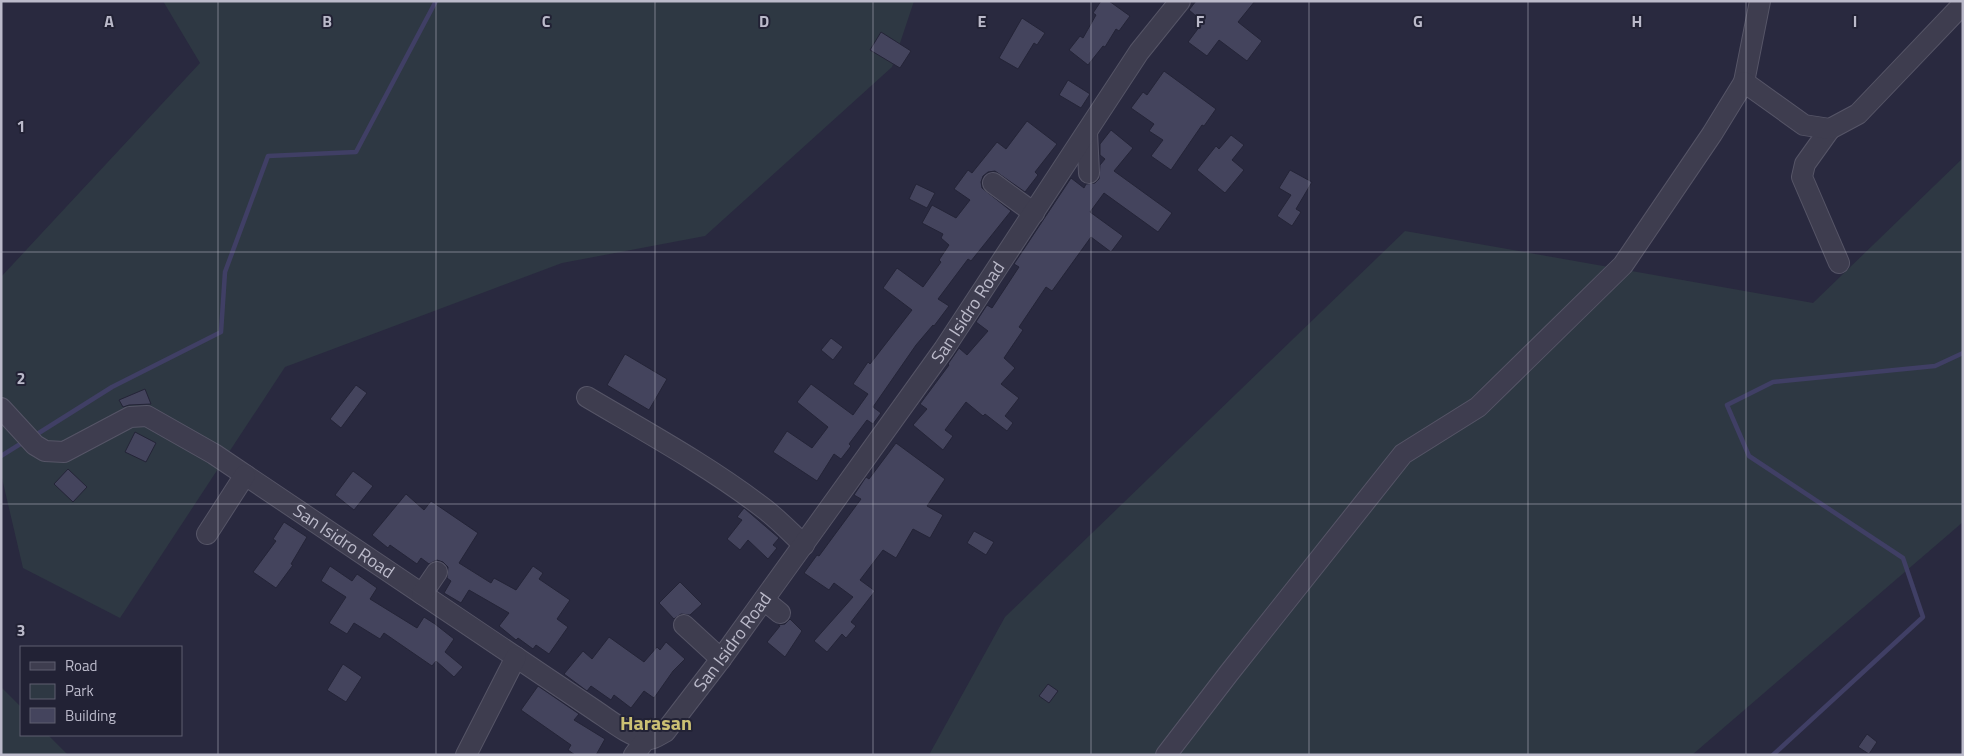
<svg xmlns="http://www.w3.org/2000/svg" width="1964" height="756" font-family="'Titillium Web',sans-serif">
<rect width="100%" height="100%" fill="#29293f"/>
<g fill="#2e3843">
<polygon points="163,1 914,1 892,67 705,236 562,263 285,367 120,618 23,568 1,474 1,277 200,63"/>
<polygon points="1963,158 1963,522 1692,755 929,755 1005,617 1405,231 1813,303"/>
<polygon points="1,687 21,707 21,735 48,735 68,755 1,755"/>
</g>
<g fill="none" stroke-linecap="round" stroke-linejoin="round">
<g stroke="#403f65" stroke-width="4.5">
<polyline points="34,436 112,387 221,332 225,272 268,156 356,152 436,1"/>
<polyline points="1,456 25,441"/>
<polyline points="1773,755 1923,617 1903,558 1749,456 1727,405 1773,382 1935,366 1963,353"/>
</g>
</g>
<g fill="#44445d" stroke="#242437">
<polygon points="1101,1 1109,1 1130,16 1119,31 1116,29 1105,47 1103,46 1088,65 1069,50 1080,36 1083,38 1096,15 1093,13"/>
<polygon points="1196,1 1255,1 1238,22 1262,41 1247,61 1219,40 1207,56 1188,42 1203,22 1189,10"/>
<polygon points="1022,18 1045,33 1037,45 1034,43 1018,69 999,58"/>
<polygon points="881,32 911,51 900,68 870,50"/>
<polygon points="1164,71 1216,109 1204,126 1202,125 1171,170 1151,156 1163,140 1149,131 1154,124 1131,108 1143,92 1147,95"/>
<polygon points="1068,80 1090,94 1081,108 1059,95"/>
<polygon points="1027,121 1057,144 1035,172 1038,175 1025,192 995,171 988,172 983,176 981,182 982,188 1011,211 971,261 968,259 938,299 949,306 934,326 933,325 916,345 873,407 881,413 873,424 867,420 849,444 851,446 841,459 834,454 817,481 773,452 787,431 812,448 828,427 797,402 811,384 853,415 868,394 853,384 868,362 870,364 912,310 883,288 897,268 923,287 941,262 939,260 949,245 941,238 943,234 922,223 932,205 956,218 970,200 954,189 968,170 972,173 997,142 1006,149"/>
<polygon points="1111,130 1133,148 1114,171 1172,213 1158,232 1104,193 1090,212 1123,236 1111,252 1091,237 1052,291 1046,287 1019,327 1023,330 1004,358 1015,368 1001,384 1019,398 1005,416 1013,423 1007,431 985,414 983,416 966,402 945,430 953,436 943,450 913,425 927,409 920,404 949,365 948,364 959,348 967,355 988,331 976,322 987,305 992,308 1019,267 1014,264 1071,178 1084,188 1086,184 1095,183 1099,179 1100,165 1105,159 1100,155 1100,144"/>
<polygon points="1231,135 1244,145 1232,160 1244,170 1225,193 1197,170 1216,146 1219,149"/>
<polygon points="1290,170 1312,182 1296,209 1301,212 1292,226 1277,216 1291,195 1279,188"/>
<polygon points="916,184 935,193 927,208 909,199"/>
<polygon points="831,338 843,347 833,360 821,350"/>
<polygon points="625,354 667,379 649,410 607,385"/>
<polygon points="356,385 367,393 341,428 330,419"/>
<polygon points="145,389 151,404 129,405 123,407 119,400"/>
<polygon points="135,432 156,443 146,462 125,452"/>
<polygon points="896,443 945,479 927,506 943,515 930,538 913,529 896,558 883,550 860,580 875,591 851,622 856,626 846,638 842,634 827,652 814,641 853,597 834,583 829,590 804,573 817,555 819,556 861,499 854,495 866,477 869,479"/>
<polygon points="68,469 87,487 73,502 54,484"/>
<polygon points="353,471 373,486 354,510 335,495"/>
<polygon points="406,494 424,510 431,501 478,533 459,563 491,583 494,578 516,590 533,566 543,573 539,579 570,600 557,619 568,627 549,654 536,645 533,649 518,638 516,640 499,626 509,613 469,590 461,603 444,593 451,581 447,578 448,567 443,562 437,560 429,564 421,558 417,564 390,545 388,548 372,535"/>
<polygon points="744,508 779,538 773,545 777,548 768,559 748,540 740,550 727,539 742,520 737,517"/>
<polygon points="284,522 307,537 291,564 293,565 276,588 253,572 276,541 273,539"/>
<polygon points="974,531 994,542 986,555 967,543"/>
<polygon points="330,566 352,581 357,574 377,588 370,599 417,628 424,617 435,624 454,639 445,652 463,667 454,677 436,661 432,666 384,633 380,639 354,623 347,634 329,623 346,597 321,581"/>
<polygon points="680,582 702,604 690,615 681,614 674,619 659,603"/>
<polygon points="790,619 802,631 785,657 767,642 780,626 778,625 785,624"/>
<polygon points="609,637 644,662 657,647 660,650 666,642 685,659 673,671 654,698 644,691 631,708 614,695 611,700 591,686 587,691 564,674 583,651 592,659"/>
<polygon points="343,664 362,677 346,702 327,690"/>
<polygon points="1048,684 1058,691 1049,703 1039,696"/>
<polygon points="538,686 579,714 574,720 605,739 596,755 575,755 568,750 571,745 521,710"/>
<polygon points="1867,734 1877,742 1869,754 1858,747"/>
</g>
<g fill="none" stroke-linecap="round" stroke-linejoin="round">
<g stroke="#565567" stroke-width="22">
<g id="minor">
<polyline points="1744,82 1760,1"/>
<polyline points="1830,129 1805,164 1802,177 1839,263"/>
<polyline points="1087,132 1089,173"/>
<polyline points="993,183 1034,213"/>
<path d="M587,397C646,432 707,465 762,507C777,518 790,532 804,545"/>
<path id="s1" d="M1,408L35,445L45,451L64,452L130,417L147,416L214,454L593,709C607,718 630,737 646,739C653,740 659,735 665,732L721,659L944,349L1139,52L1180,1"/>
<polyline points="207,534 245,475"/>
<polyline points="422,594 437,572"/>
<polyline points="764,600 780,613"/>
<polyline points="684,625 721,659"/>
<polyline points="466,755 516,657"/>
<polyline points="634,755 646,739"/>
<polyline points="1166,755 1229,673 1403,454 1478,407 1623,265 1712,134 1744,82 1804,125 1830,129 1858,114 1963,4"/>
</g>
</g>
<use href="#minor" stroke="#3e3d4f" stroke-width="20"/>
</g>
<path fill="none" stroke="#bbbaca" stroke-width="1" stroke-opacity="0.55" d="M218,1V755M436,1V755M655,1V755M873,1V755M1091,1V755M1309,1V755M1528,1V755M1746,1V755M1,252H1963M1,504H1963"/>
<g text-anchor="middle" stroke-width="4" stroke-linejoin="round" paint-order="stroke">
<g font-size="18" fill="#bbbaca" stroke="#222235">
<text dy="6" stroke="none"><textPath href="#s1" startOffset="1306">San Isidro Road</textPath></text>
<text dy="6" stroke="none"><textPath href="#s1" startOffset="406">San Isidro Road</textPath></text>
<text dy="6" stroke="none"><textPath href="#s1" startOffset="901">San Isidro Road</textPath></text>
</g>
<g font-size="20" font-weight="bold" fill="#cbc073" stroke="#222235">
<text x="656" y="730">Harasan</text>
</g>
</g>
<g font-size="16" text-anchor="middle" font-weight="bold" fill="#bbbaca" stroke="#222235" stroke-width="4" stroke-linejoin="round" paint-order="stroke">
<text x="109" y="27">A</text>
<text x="327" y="27">B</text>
<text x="546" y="27">C</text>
<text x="764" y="27">D</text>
<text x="982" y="27">E</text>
<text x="1200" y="27">F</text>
<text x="1418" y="27">G</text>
<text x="1637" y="27">H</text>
<text x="1855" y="27">I</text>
<text x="21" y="132">1</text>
<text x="21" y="384">2</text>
<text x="21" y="636">3</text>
</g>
<rect width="1964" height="756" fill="none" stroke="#bbbaca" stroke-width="5"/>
<rect x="20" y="646" width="162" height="90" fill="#222235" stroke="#5f5f71"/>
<rect x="30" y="662" width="25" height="8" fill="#3e3d4f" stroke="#5f5f71"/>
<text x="65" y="671" font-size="15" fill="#bbbaca">Road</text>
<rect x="30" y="684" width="25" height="15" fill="#2e3843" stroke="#5f5f71"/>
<text x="65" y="696" font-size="15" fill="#bbbaca">Park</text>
<rect x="30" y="708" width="25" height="15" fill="#44445d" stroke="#5f5f71"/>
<text x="65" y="721" font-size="15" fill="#bbbaca">Building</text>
</svg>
